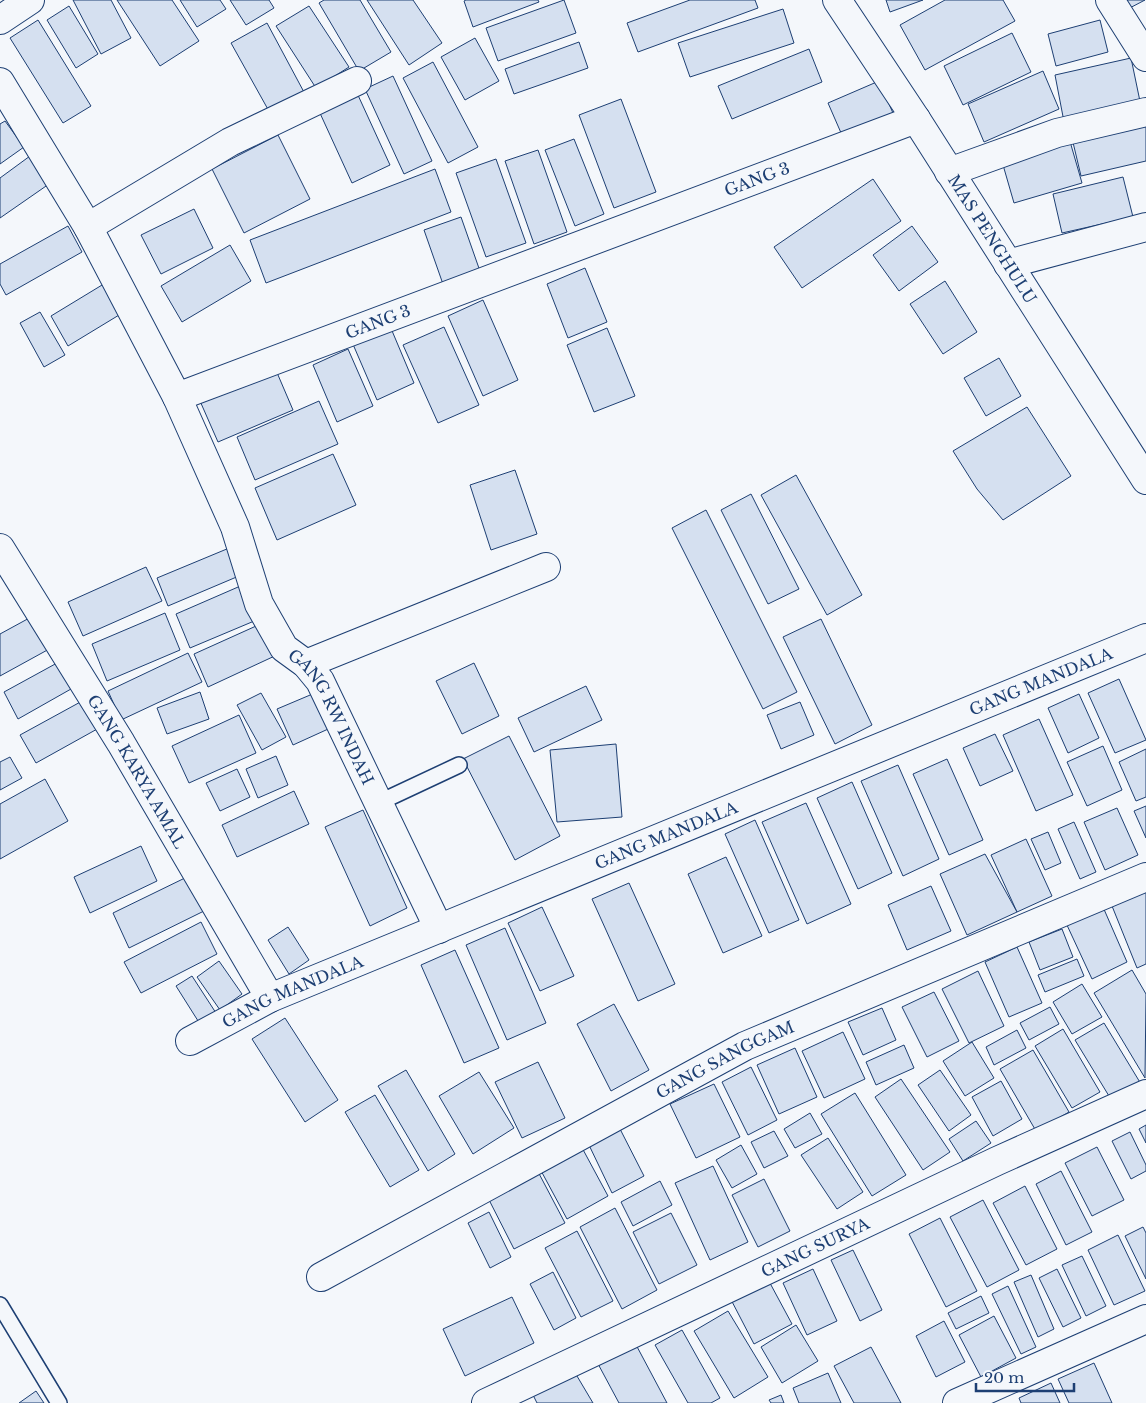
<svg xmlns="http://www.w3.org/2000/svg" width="1146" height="1403" font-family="'Libre Baskerville',serif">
<rect width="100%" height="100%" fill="#f4f7fb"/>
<g fill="#d5e0f0" stroke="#1d3f73">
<polygon points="73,0 111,0 131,38 101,54"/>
<polygon points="117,0 172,0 199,41 160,66"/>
<polygon points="180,0 220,0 226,9 197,27"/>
<polygon points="230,0 269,0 274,8 246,25"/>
<polygon points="324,0 360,0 391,52 359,71 319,3"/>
<polygon points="367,0 413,0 442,43 409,65"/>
<polygon points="466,0 538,0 539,2 473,27 464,1"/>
<polygon points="564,0 576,33 498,61 486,28"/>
<polygon points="690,0 755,0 758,8 638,52 627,23"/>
<polygon points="886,0 923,0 890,12"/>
<polygon points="945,0 1003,0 1015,21 925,70 900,25"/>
<polygon points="1118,0 1145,0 1124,11"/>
<polygon points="69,6 98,54 76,68 47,20"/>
<polygon points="309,6 349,67 316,88 276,26"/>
<polygon points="783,9 794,43 690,77 678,43"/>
<polygon points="38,20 91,106 63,123 10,38"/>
<polygon points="1100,20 1108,52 1056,66 1048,34"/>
<polygon points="267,23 305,94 270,113 231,43"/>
<polygon points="1012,33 1031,72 963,105 944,66"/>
<polygon points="475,38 499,81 465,100 441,57"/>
<polygon points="579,42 588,68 514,94 505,69"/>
<polygon points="809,49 822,82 732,119 718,86"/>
<polygon points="1131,58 1142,111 1065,127 1055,75"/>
<polygon points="433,62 478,147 448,163 403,78"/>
<polygon points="1043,71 1059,109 984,142 968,104"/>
<polygon points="393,76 432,161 404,174 365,89"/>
<polygon points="879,81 896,120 845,142 828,103"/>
<polygon points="357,93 390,165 352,183 319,111"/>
<polygon points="621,99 656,192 614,208 579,115"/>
<polygon points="1146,117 1146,161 1081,176 1071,134"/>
<polygon points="5,121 24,147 0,164 0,124"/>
<polygon points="278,135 310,199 244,233 212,169"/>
<polygon points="1069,138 1082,183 1014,203 1001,158"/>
<polygon points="574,139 604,214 575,226 545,150"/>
<polygon points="538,150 567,232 534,244 505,161"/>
<polygon points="30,156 49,184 0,218 0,178"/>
<polygon points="496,159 526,243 486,257 456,173"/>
<polygon points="435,169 451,212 266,283 250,240"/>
<polygon points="1123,177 1133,217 1062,233 1053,194"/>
<polygon points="873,179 901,221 802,288 774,247"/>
<polygon points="194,209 213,248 161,274 141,235"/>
<polygon points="461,217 481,274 444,287 424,230"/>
<polygon points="68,226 82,252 6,295 0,284 0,264"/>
<polygon points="912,226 938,262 899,291 873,255"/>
<polygon points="230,245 251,281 182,322 161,286"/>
<polygon points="585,268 607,322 568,338 547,284"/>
<polygon points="945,281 977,332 943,354 910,304"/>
<polygon points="107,282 124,312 68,346 51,316"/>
<polygon points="483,300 518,380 483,396 448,316"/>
<polygon points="40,312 65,355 44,367 20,323"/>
<polygon points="390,326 414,383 377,400 352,342"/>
<polygon points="444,327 479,405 438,423 403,345"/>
<polygon points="607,328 635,396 594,412 567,345"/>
<polygon points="348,349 373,406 337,422 313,365"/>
<polygon points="999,358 1021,396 986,416 964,378"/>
<polygon points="275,368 293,410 218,442 200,401"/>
<polygon points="319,401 338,444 255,480 237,437"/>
<polygon points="1027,407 1071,476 1003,520 977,489 953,451"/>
<polygon points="333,454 356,505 277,540 255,488"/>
<polygon points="515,470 537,534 491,550 470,485"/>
<polygon points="796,475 862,595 827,615 761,495"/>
<polygon points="751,494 799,589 768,604 721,510"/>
<polygon points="706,510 797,692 763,709 672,528"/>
<polygon points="234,546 246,573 168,606 157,578"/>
<polygon points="146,567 162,601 83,636 68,602"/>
<polygon points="245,584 259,619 190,648 176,614"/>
<polygon points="165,613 180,650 107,681 92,644"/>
<polygon points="33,616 51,648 0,676 0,634"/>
<polygon points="821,619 872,725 835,744 783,637"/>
<polygon points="265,622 279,654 208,687 194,654"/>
<polygon points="188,653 202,682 121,720 108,691"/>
<polygon points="57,663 71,689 18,719 4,692"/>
<polygon points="474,663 499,716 462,734 436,681"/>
<polygon points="1119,679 1146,740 1115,753 1088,693"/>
<polygon points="586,686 602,720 534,752 518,718"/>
<polygon points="322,690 337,725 293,745 277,709"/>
<polygon points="200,692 209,719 167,734 157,708"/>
<polygon points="261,693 286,737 262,750 237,705"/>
<polygon points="1079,694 1099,738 1068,753 1048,708"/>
<polygon points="84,700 99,728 36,763 20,735"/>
<polygon points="800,702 814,735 781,749 767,715"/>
<polygon points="239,715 256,753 189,783 172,746"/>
<polygon points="1039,719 1073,795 1036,811 1003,735"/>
<polygon points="995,734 1013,771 980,786 963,748"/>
<polygon points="509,736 560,836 515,860 463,759"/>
<polygon points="616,744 622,817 557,822 550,750"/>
<polygon points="1103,746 1122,790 1087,806 1067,762"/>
<polygon points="1146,749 1146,797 1136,801 1119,762"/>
<polygon points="276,756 288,785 258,798 246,769"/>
<polygon points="10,757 22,778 0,790 0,762"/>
<polygon points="947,759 983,840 949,855 913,774"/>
<polygon points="898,765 939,859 903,876 861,781"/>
<polygon points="237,769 250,797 220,811 206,783"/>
<polygon points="45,779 68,821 0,859 0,804"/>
<polygon points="852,782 892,873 858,889 817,798"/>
<polygon points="294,791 309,824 237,857 222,825"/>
<polygon points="806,803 851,904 807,924 762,822"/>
<polygon points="1146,806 1146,838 1134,811"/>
<polygon points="1117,808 1138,855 1105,870 1084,822"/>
<polygon points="363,810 407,908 370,926 325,827"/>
<polygon points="755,820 799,920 769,933 725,834"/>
<polygon points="1074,822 1096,872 1080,879 1058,829"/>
<polygon points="1048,832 1061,863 1045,870 1031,839"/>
<polygon points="1026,839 1052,896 1017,912 991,855"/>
<polygon points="141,846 157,881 90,913 74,877"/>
<polygon points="985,854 1017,912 967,935 940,874"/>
<polygon points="726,857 762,936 723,953 688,874"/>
<polygon points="189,876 206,910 129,948 113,913"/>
<polygon points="629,883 675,984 638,1001 592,899"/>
<polygon points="931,886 951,931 907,950 888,905"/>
<polygon points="1146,892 1146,964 1137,968 1112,906"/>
<polygon points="542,907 574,976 540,991 508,923"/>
<polygon points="1103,907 1127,962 1092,979 1066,923"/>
<polygon points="201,922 217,954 141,993 124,962"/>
<polygon points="288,927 309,960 289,974 268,940"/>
<polygon points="505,928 546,1023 507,1040 466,945"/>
<polygon points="1062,929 1073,957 1040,970 1029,942"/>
<polygon points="1017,947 1042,1003 1009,1017 985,962"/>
<polygon points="455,950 499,1048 464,1063 421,965"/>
<polygon points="1077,959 1084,976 1045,992 1038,975"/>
<polygon points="219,961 242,994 220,1010 197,977"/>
<polygon points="1132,970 1146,994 1145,1078 1094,993"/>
<polygon points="978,971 1004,1026 969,1043 942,989"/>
<polygon points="192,976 216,1013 200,1024 176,986"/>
<polygon points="1082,984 1102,1017 1072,1034 1053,1002"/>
<polygon points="934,992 959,1041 927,1057 902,1007"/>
<polygon points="614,1004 649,1070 611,1091 577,1024"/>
<polygon points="1050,1007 1059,1024 1029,1040 1020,1023"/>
<polygon points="882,1008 896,1040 863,1055 848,1022"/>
<polygon points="285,1018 338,1100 305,1122 252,1039"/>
<polygon points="1104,1023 1141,1084 1112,1101 1075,1040"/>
<polygon points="1063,1029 1100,1092 1072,1108 1035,1046"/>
<polygon points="1017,1030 1026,1048 994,1065 986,1047"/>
<polygon points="843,1032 865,1079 824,1098 802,1051"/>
<polygon points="972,1042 994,1078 965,1096 943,1061"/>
<polygon points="904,1045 914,1068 876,1085 866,1062"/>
<polygon points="795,1048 817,1097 779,1114 757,1065"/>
<polygon points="1033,1050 1069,1112 1036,1131 1000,1069"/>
<polygon points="538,1062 565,1118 522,1138 495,1082"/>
<polygon points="751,1067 777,1120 748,1135 722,1082"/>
<polygon points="406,1070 455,1154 428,1171 378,1086"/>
<polygon points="940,1070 971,1115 949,1131 918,1085"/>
<polygon points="479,1072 514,1128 473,1154 439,1096"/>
<polygon points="901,1079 950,1152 923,1170 875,1097"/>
<polygon points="1001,1081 1022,1119 993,1136 972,1097"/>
<polygon points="714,1084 740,1137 696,1158 670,1104"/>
<polygon points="855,1093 906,1175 872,1196 821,1114"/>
<polygon points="375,1095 419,1170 390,1187 345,1112"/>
<polygon points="810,1113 822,1134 795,1148 784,1129"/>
<polygon points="976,1121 991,1143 963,1161 949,1139"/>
<polygon points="1146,1125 1146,1143 1139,1129"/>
<polygon points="619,1127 644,1176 612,1193 588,1143"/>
<polygon points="774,1131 788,1156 764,1168 751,1142"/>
<polygon points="1130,1132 1146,1165 1146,1171 1131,1179 1112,1141"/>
<polygon points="828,1138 863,1192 837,1209 801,1155"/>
<polygon points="580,1144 608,1196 567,1219 539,1167"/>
<polygon points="741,1145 757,1174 732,1188 716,1160"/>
<polygon points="1097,1147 1124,1200 1092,1216 1065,1163"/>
<polygon points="535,1166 565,1223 514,1249 485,1192"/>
<polygon points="713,1166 748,1242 710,1260 675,1183"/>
<polygon points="1061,1171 1092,1232 1066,1245 1036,1184"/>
<polygon points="764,1179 790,1231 758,1247 732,1195"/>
<polygon points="660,1181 672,1205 633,1226 621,1202"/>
<polygon points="1025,1186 1057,1249 1026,1265 993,1203"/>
<polygon points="983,1200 1019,1270 987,1287 950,1217"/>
<polygon points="615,1208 657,1290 622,1309 580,1227"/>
<polygon points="489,1212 511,1257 490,1268 468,1223"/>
<polygon points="671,1213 697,1265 659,1284 633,1232"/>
<polygon points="940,1218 977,1291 946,1307 909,1234"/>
<polygon points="1143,1227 1146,1233 1146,1279 1125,1236"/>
<polygon points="577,1231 613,1301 581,1317 545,1248"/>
<polygon points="1118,1235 1145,1291 1114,1305 1088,1250"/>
<polygon points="853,1250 882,1310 860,1321 831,1260"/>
<polygon points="1082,1256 1106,1306 1086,1316 1062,1265"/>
<polygon points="813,1269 837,1321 807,1335 783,1283"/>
<polygon points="1057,1269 1081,1318 1063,1327 1039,1278"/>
<polygon points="553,1272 576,1318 554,1330 530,1284"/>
<polygon points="764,1272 792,1324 754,1344 727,1292"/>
<polygon points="1031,1275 1054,1329 1038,1337 1014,1282"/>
<polygon points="1008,1286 1036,1347 1021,1354 992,1294"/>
<polygon points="981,1296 989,1313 956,1329 948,1313"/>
<polygon points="512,1297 534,1343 465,1376 443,1329"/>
<polygon points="728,1311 768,1377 734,1398 694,1331"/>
<polygon points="994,1316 1016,1358 981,1377 959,1335"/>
<polygon points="944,1321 965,1362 936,1377 916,1336"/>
<polygon points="796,1325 818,1361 782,1383 761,1347"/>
<polygon points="682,1330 720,1398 711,1403 688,1403 655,1345"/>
<polygon points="634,1341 667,1403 619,1403 597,1362"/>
<polygon points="871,1347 901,1403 854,1403 834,1366"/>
<polygon points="1094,1363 1112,1403 1069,1403 1058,1379"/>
<polygon points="574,1371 593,1403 537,1403 533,1395"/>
<polygon points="828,1373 841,1403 799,1403 793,1388"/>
<polygon points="1051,1383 1060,1403 1021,1403 1019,1398"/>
<polygon points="36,1391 44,1403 19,1403"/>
<polygon points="781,1395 784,1403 771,1403 769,1400"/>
</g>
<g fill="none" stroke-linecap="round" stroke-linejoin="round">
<g stroke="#1d3f73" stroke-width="18">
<g id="service">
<polyline points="378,803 459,765"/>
<polyline points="0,1305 59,1403"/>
</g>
</g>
<g stroke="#1d3f73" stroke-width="30">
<g id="minor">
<polyline points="1110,0 1146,57"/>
<polyline points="0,20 30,0"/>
<path id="s1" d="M0,82L88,227L177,397L916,119"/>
<polyline points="949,172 1057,133 1146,112"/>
<polyline points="88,227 230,142 357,81"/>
<polyline points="1008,264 1146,227"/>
<path id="s2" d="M177,397L235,527L259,604L284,648L306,664L320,681L439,929"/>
<path id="s3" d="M0,548L121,743L270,998"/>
<polyline points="306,664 546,567"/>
<path id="s4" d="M190,1041L270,998L1146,638"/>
<path id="s5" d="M321,1277L745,1046L1146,877"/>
<path id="s6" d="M486,1403L997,1161L1146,1094"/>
<polyline points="957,1403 1146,1319"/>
</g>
</g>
<g stroke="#1d3f73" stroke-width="30">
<g id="tertiary">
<path id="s7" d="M837,0L916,119L1146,480"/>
</g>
</g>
<use href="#service" stroke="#f4f7fb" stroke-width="15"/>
<use href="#minor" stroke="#f4f7fb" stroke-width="28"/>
<use href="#tertiary" stroke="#f4f7fb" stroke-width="28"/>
</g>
<g text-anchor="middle" stroke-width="4" stroke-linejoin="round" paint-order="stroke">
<g font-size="16" fill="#1d3f73" stroke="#f4f7fb">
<text dy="6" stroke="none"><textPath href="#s1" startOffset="981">GANG 3</textPath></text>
<text dy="6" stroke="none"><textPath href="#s7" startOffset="285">MAS PENGHULU</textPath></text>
<text dy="6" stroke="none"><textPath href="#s1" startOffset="576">GANG 3</textPath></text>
<text dy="6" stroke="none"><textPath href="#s4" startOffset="924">GANG MANDALA</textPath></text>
<text dy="6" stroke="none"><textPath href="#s2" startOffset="359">GANG RW INDAH</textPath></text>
<text dy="6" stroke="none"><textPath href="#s3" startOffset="262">GANG KARYA AMAL</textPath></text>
<text dy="6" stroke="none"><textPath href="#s4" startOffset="519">GANG MANDALA</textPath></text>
<text dy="6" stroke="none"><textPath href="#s4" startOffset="114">GANG MANDALA</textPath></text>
<text dy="6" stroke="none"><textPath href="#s5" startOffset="459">GANG SANGGAM</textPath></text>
<text dy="6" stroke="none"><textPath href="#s6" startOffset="364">GANG SURYA</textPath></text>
</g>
</g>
<path d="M976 1383v8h98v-8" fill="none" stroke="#1d3f73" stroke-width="2.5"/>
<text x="984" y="1383" font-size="15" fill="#1d3f73" stroke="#f4f7fb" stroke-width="4" paint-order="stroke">20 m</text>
</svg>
